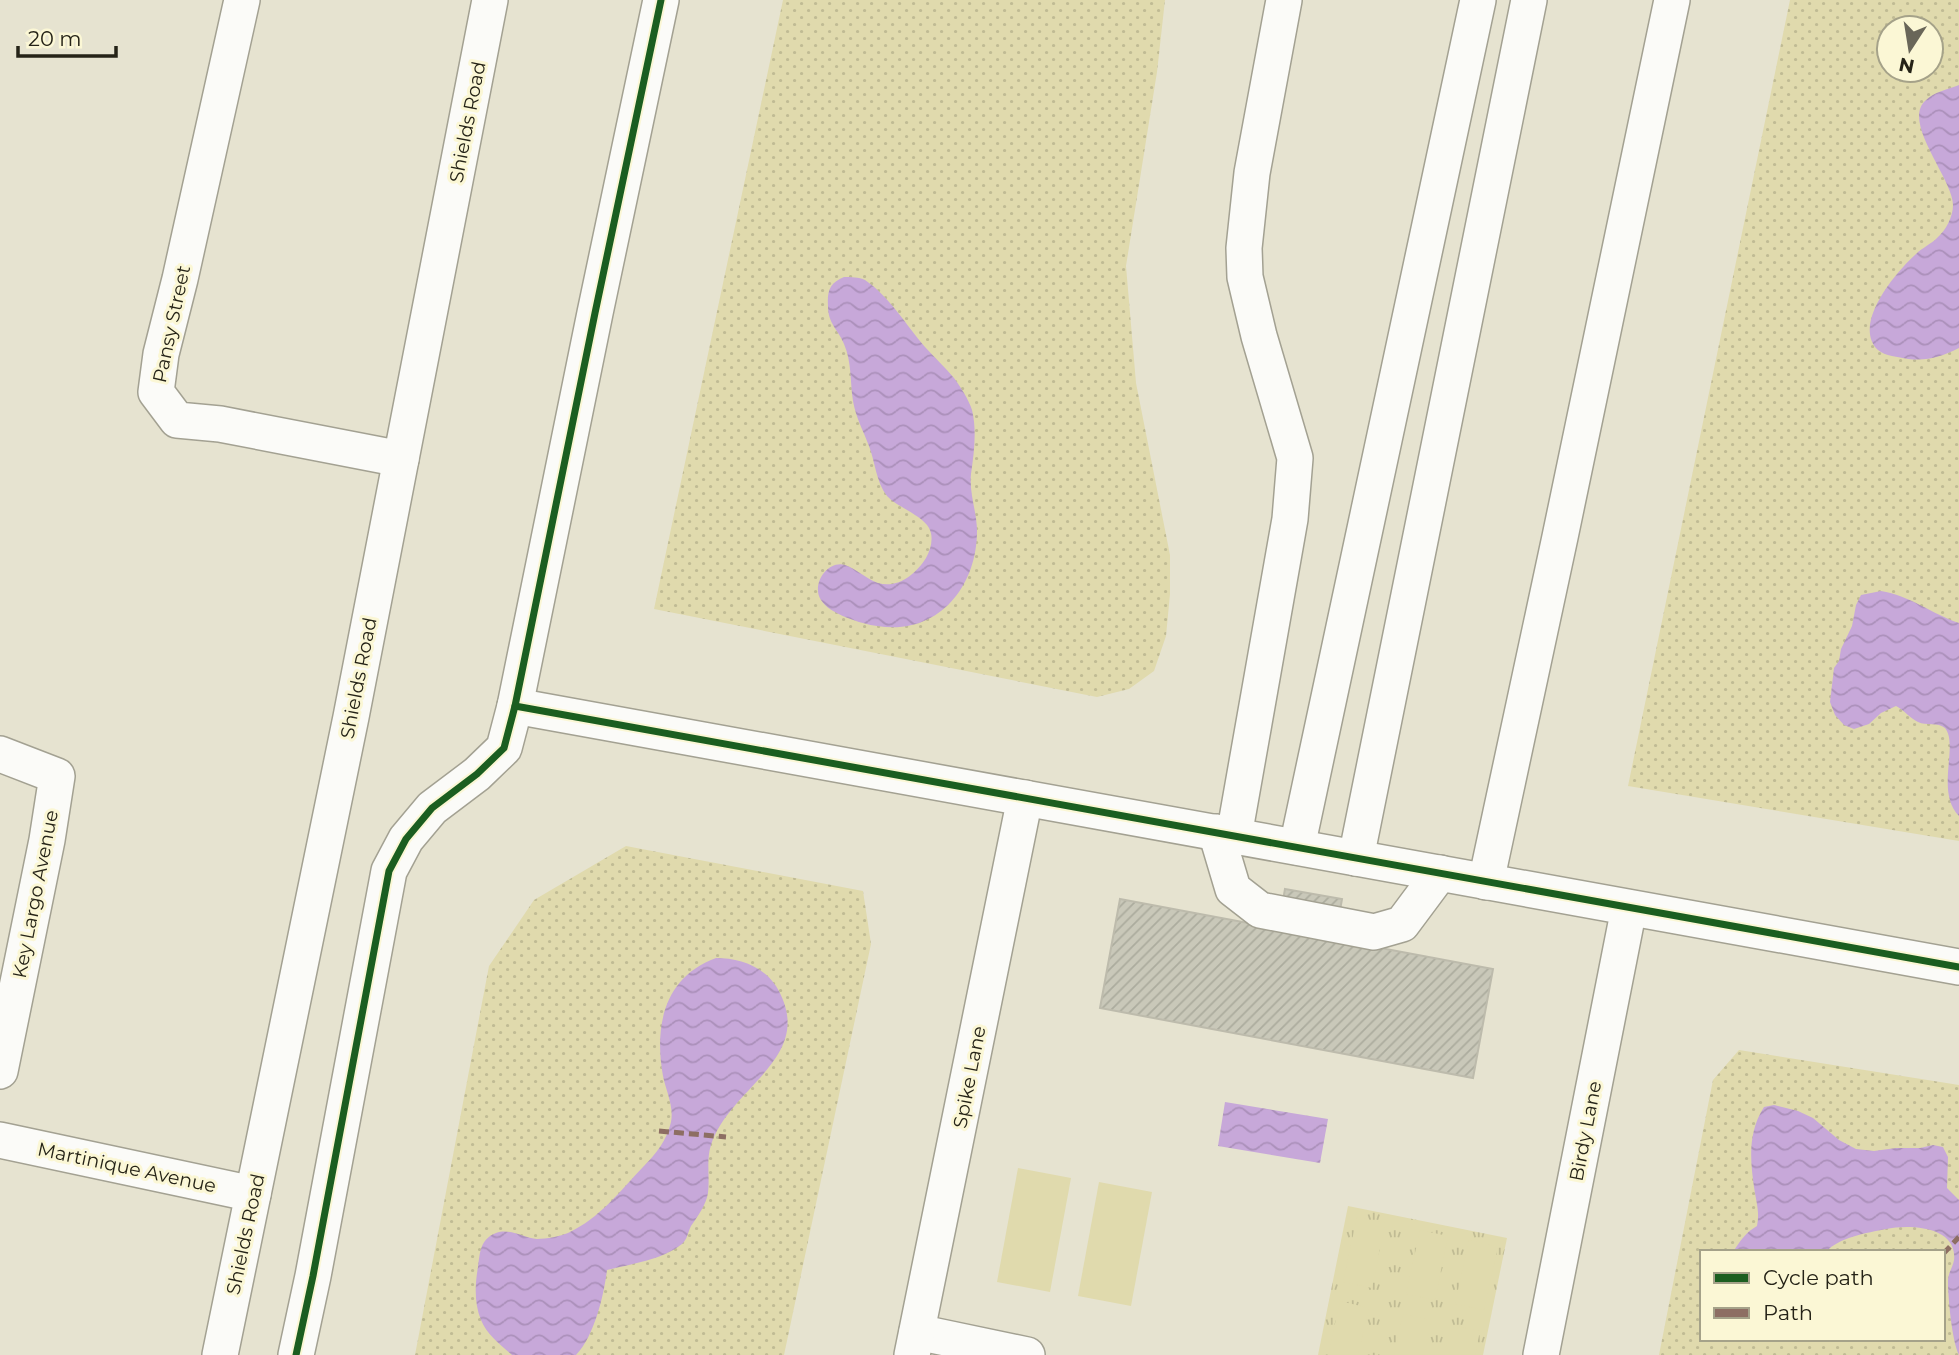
<svg xmlns="http://www.w3.org/2000/svg" width="1959" height="1355" font-family="Montserrat,sans-serif">
<defs>
<pattern id="grass-dots" width="8" height="8" patternUnits="userSpaceOnUse" patternTransform="scale(1.75)"><rect width="8" height="8" fill="#e0daad"/><path d="M2 2h.1M6 6h.1" fill="none" stroke="#c0bb94" stroke-width="1.8" stroke-linecap="round"/></pattern>
<pattern id="park-tufts" width="24" height="20" patternUnits="userSpaceOnUse" patternTransform="scale(1.75)"><rect width="24" height="20" fill="#e0daad"/><path d="M3 7l-1-3M5 7V3M7 7l1-3M15 17l-1-3M17 17v-4M19 17l1-3" fill="none" stroke="#c0bb94"/></pattern>
<pattern id="water-waves" width="16" height="10" patternUnits="userSpaceOnUse" patternTransform="scale(1.75)"><rect width="16" height="10" fill="#c7a8d9"/><path d="M0 5q4-4 8 0t8 0" fill="none" stroke="#ab90ba"/></pattern>
<pattern id="building-hatch" width="6" height="6" patternUnits="userSpaceOnUse" patternTransform="scale(1.75)"><rect width="6" height="6" fill="#c9c8b9"/><path d="M-1 1l2-2M0 6l6-6M5 7l2-2" fill="none" stroke="#acac9e"/></pattern>
</defs>
<rect width="100%" height="100%" fill="#e6e3d0"/>
<g fill="url(#grass-dots)" fill-rule="evenodd">
<polygon points="783,0 1165,0 1157,72 1126,266 1136,383 1170,555 1170,594 1166,636 1154,671 1129,689 1097,697 654,609"/>
<path d="M1790,0H1959V841L1628,786ZM1889,28H1931V70H1889Z"/>
<polygon points="626,846 863,891 871,944 784,1355 415,1355 489,966 534,900"/>
<path d="M1739,1050L1959,1085V1355H1659L1713,1080ZM1702,1252H1943V1339H1702Z"/>
</g>
<polygon fill="url(#park-tufts)" points="1348,1206 1507,1238 1483,1355 1318,1355"/>
<g fill="#e0daad">
<polygon points="1018,1168 1071,1178 1050,1292 997,1282"/>
<polygon points="1099,1182 1152,1192 1131,1306 1078,1296"/>
<polygon points="1357,1217 1385,1223 1372,1288 1343,1282"/>
<polygon points="1420,1230 1448,1236 1435,1300 1406,1294"/>
<polygon points="1469,1240 1498,1247 1484,1310 1455,1304"/>
<polygon points="1340,1301 1369,1308 1358,1355 1328,1355"/>
<polygon points="1403,1314 1431,1320 1424,1355 1394,1355"/>
<polygon points="1451,1325 1480,1331 1475,1355 1445,1355"/>
</g>
<g fill="url(#water-waves)">
<path d="M1959,85V348C1940,357 1929,361 1908,359C1898,357 1885,356 1878,350C1851,324 1897,271 1916,254C1922,248 1931,244 1937,238C1946,230 1953,217 1953,205C1953,179 1902,123 1925,101C1933,92 1949,89 1959,85Z"/>
<path d="M844,277C851,277 859,277 865,280C889,296 906,325 925,347C934,357 945,367 954,378C960,386 969,400 972,410C977,430 974,454 971,474C969,494 977,512 977,531C977,588 937,636 877,626C862,624 829,614 821,600C811,585 827,560 845,565C857,569 866,579 878,583C898,589 916,574 926,558C931,549 934,537 929,528C922,515 897,507 887,496C876,482 875,461 869,446C863,430 856,418 853,401C850,383 852,362 844,344C838,329 828,324 828,306C827,290 830,283 844,277Z"/>
<path d="M1881,591C1909,595 1932,614 1959,623V816C1935,792 1959,745 1945,728C1938,722 1926,726 1918,722C1911,719 1904,710 1896,706L1881,713L1869,724L1854,729L1844,725L1835,715L1830,702L1834,668L1839,661L1841,649L1852,626L1856,605L1861,595Z"/>
<path d="M716,958C739,958 763,966 776,986C819,1057 730,1086 711,1145C706,1160 710,1177 708,1193C706,1205 698,1216 691,1226C688,1232 687,1240 682,1244C662,1260 631,1264 607,1270C604,1295 594,1337 576,1355H512C500,1344 487,1335 481,1320C474,1303 475,1284 478,1267C480,1253 480,1239 496,1233C510,1228 524,1238 537,1239C546,1239 561,1236 568,1233C600,1218 620,1191 643,1167C656,1154 667,1140 671,1122C674,1106 666,1091 663,1076C654,1026 664,977 716,958Z"/>
<polygon points="1225,1102 1328,1119 1320,1163 1218,1146"/>
<path d="M1774,1105L1798,1111L1813,1118L1839,1140L1856,1149L1874,1151L1896,1148H1920L1933,1145L1943,1147L1948,1157L1947,1188L1959,1200V1355C1952,1341 1948,1298 1948,1281C1948,1273 1953,1267 1954,1260C1958,1226 1909,1224 1886,1229C1867,1233 1839,1237 1826,1252H1733C1740,1241 1746,1232 1757,1226C1760,1212 1756,1201 1754,1187C1750,1159 1748,1132 1764,1107Z"/>
</g>
<g fill="url(#building-hatch)" stroke="#bdbbac" stroke-width="2">
<polygon points="1285,889 1342,899 1335,939 1278,929"/>
<polygon points="1120,899 1493,969 1473,1078 1100,1008"/>
</g>
<g fill="none" stroke-linecap="round" stroke-linejoin="round">
<g stroke="#a3a192" stroke-width="38">
<g id="minor">
<polyline points="242,0 180,279 161,354 156,392 177,420 220,424 401,459"/>
<polyline points="515,706 1959,967"/>
<polyline points="0,754 57,776 47,840 0,1071"/>
<polyline points="1216,832 1233,889 1260,910 1374,932 1402,924 1440,873"/>
<polyline points="1234,836 1290,519 1295,458 1259,336 1245,277 1244,248 1252,173 1284,0"/>
<polyline points="1297,847 1478,0"/>
<polyline points="1356,858 1529,0"/>
<polyline points="1486,882 1560,537 1672,0"/>
<polyline points="0,1140 253,1194"/>
<polyline points="917,1332 1027,1355"/>
<polyline points="220,1355 351,717 490,0"/>
<polyline points="296,1355 313,1276 389,871 406,839 432,808 477,774 504,748 515,706 595,313 661,0"/>
<polyline points="912,1355 1025,798"/>
<polyline points="1541,1355 1629,908"/>
</g>
</g>
<use href="#minor" stroke="#fbfbf8" stroke-width="35"/>
<g stroke="#8d6e63" stroke-width="5" stroke-dasharray="10 5" stroke-linecap="butt">
<polyline points="659,1131 726,1137"/>
<polyline points="1943,1254 1959,1237"/>
</g>
<g stroke="#fbf7d5" stroke-width="11">
<g id="cycleway">
<polyline points="515,706 1959,967"/>
<polyline points="296,1355 313,1276 389,871 406,839 432,808 477,774 504,748 515,706 595,313 661,0"/>
</g>
</g>
<use href="#cycleway" stroke="#1b5e20" stroke-width="7"/>
</g>
<g text-anchor="middle" stroke-width="6" stroke-linejoin="round" paint-order="stroke">
<g font-size="19" fill="#252317" stroke="#fbf7d5">
<text transform="translate(467 122) rotate(-79)" y="7">Shields Road</text>
<text transform="translate(171 324) rotate(-78)" y="7">Pansy Street</text>
<text transform="translate(358 678) rotate(-79)" y="7">Shields Road</text>
<text transform="translate(35 894) rotate(-79)" y="7">Key Largo Avenue</text>
<text transform="translate(969 1077) rotate(-79)" y="7">Spike Lane</text>
<text transform="translate(1585 1131) rotate(-79)" y="7">Birdy Lane</text>
<text transform="translate(127 1167) rotate(12)" y="7">Martinique Avenue</text>
<text transform="translate(245 1234) rotate(-78)" y="7">Shields Road</text>
</g>
</g>
<rect x="1700" y="1250" width="245" height="91" fill="#fbf7d5" stroke="#a5a289" stroke-width="2"/>
<rect x="1714" y="1273" width="35" height="10" fill="#1b5e20" stroke="#a5a289" stroke-width="2"/>
<text x="1763" y="1285" font-size="21" fill="#252317">Cycle path</text>
<rect x="1714" y="1308" width="35" height="10" fill="#8d6e63" stroke="#a5a289" stroke-width="2"/>
<text x="1763" y="1320" font-size="21" fill="#252317">Path</text>
<g transform="translate(1910 49) rotate(192)"><circle r="33" fill="#fbf7d5" stroke="#a5a289" stroke-width="2"/>
<path d="M0-5L12 26L0 18L-12 26Z" fill="#696658"/>
<text y="-10" font-size="19" font-weight="bold" text-anchor="middle" fill="#252317">N</text>
</g>
<path d="M18 46v10h98v-10" fill="none" stroke="#252317" stroke-width="3.5"/>
<text x="28" y="46" font-size="21" fill="#252317" stroke="#fbf7d5" stroke-width="5" paint-order="stroke">20 m</text>
</svg>
